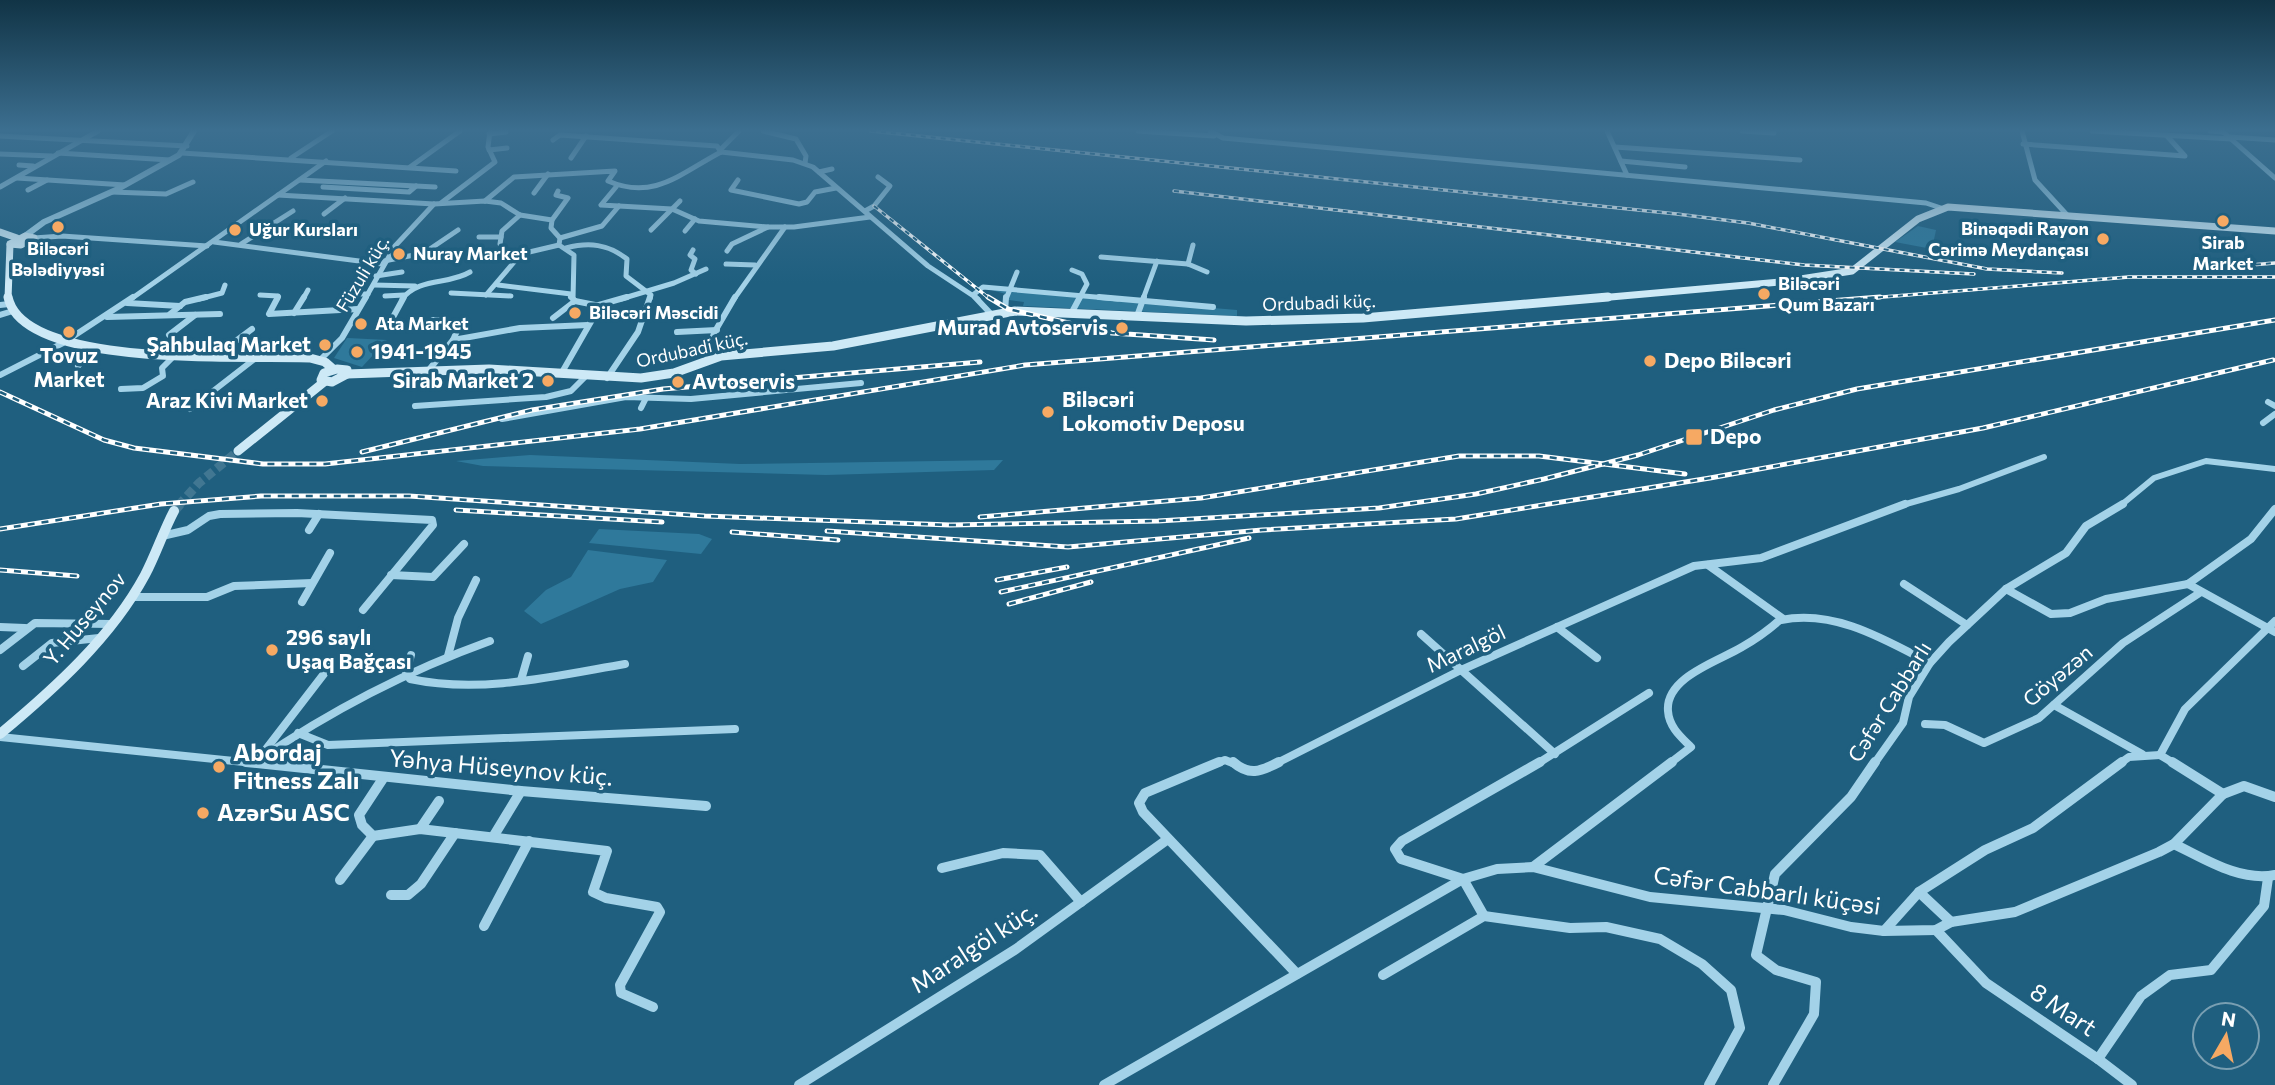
<svg xmlns="http://www.w3.org/2000/svg" width="2275" height="1085" font-family="Commissioner,sans-serif">
<rect width="100%" height="100%" fill="#1f5f7f"/>
<g fill="#2f799b">
<polygon points="1918,226 1936,230 1932,249 1895,242"/>
<polygon points="988,289 1237,310 1237,316 1023,306 1024,302 1009,300 1009,295"/>
<polygon points="347,338 348,338 387,340 362,367 334,358"/>
<polygon points="530,455 740,464 1003,460 994,470 826,475 483,466 456,461"/>
<polygon points="599,529 699,534 712,539 701,554 589,543"/>
<polygon points="588,550 667,560 653,582 620,589 541,624 524,611 546,590 571,577"/>
</g>
<g fill="none" stroke-linecap="round" stroke-linejoin="round">
<polyline stroke="#417792" stroke-width="9" stroke-dasharray="9 4.5" stroke-linecap="butt" points="178,506 199,483 238,451"/>
<polyline stroke="#417792" stroke-width="10" stroke-dasharray="10 5" stroke-linecap="butt" points="174,511 180,504"/>
<g stroke="#a3d2e8" stroke-width="5">
<polyline points="763,131 796,139 806,156 805,163"/>
<polyline points="1138,131 1214,136"/>
<polyline points="1210,131 1223,138 1926,203 1941,208"/>
<polyline points="1607,131 1627,175"/>
<polyline points="1742,131 1774,133"/>
<polyline points="2022,131 2035,180 2068,216"/>
<polyline points="2092,131 2232,139"/>
<polyline points="2210,131 2223,132"/>
<polyline points="2222,131 2275,178"/>
<polyline points="489,134 506,132"/>
<polyline points="0,136 187,146"/>
<polyline points="2230,137 2275,140"/>
<polyline points="553,140 560,135 717,146 721,152"/>
<polyline points="2023,144 2185,156 2167,136"/>
<polyline points="1615,147 1800,160"/>
<polyline points="721,149 739,131"/>
<polyline points="489,150 507,148"/>
<polyline points="721,152 793,160 813,167 928,266 978,299"/>
<polyline points="58,153 170,160"/>
<polyline points="182,153 456,171"/>
<polyline points="0,154 52,156"/>
<polyline points="291,158 332,131"/>
<polyline points="571,158 586,136"/>
<polyline points="1621,161 1685,167"/>
<polyline points="19,165 33,166"/>
<polyline points="410,167 460,131"/>
<polyline points="819,172 832,169"/>
<polyline points="17,178 125,185"/>
<polyline points="300,180 435,187"/>
<polyline points="738,180 731,190 799,204 807,202 815,192 836,188"/>
<polyline points="0,187 98,131"/>
<polyline points="323,187 409,192 416,186"/>
<polyline points="616,187 601,205 672,209 699,221 768,227 794,227 870,217"/>
<polyline points="28,190 47,180"/>
<polyline points="112,192 166,194 193,182"/>
<polyline points="534,193 548,174"/>
<polyline points="278,195 434,204 485,201 501,203 520,215 552,220 551,228 560,238 559,245 574,255 573,299"/>
<path d="M485,201L514,177L615,171L608,181C654,201 681,173 721,152"/>
<polyline points="441,203 495,162 488,147 490,131"/>
<polyline points="865,211 874,206 890,186 878,177"/>
<polyline points="324,214 345,198"/>
<polyline points="552,220 568,198 556,195 558,191"/>
<polyline points="651,230 680,201"/>
<polyline points="685,231 695,219"/>
<polyline points="479,237 501,237"/>
<polyline points="34,238 62,236 207,246"/>
<polyline points="560,238 602,226 619,206"/>
<polyline points="214,242 382,264"/>
<polyline points="241,244 293,211"/>
<polyline points="500,244 502,231 520,215"/>
<path d="M566,248C589,242 608,244 627,259L626,276L651,295L650,299"/>
<polyline points="693,250 690,255 695,259 691,270 696,274"/>
<polyline points="727,251 732,244 768,227"/>
<polyline points="429,252 452,251"/>
<polyline points="1101,257 1188,264 1207,272"/>
<polyline points="384,261 424,253 458,230"/>
<polyline points="726,264 755,265"/>
<polyline points="1188,264 1193,245"/>
<polyline points="1072,270 1082,274 1087,284 1079,299"/>
<polyline points="376,276 402,272"/>
<polyline points="374,285 415,286"/>
<polyline points="498,285 571,294"/>
<polyline points="451,293 511,296"/>
<polyline points="345,294 368,294"/>
<polyline points="260,295 278,296 277,299"/>
<polyline points="486,295 521,254 559,245"/>
<polyline points="973,295 983,287 1118,299"/>
<polyline points="385,296 404,295"/>
<polyline points="131,299 326,161"/>
<polyline points="199,299 222,293 225,285"/>
<polyline points="303,299 308,290"/>
<polyline points="365,299 395,246 434,204"/>
<path d="M402,299C419,277 449,285 470,272"/>
<polyline points="621,299 674,283 706,269"/>
<polyline points="734,299 785,227"/>
<polyline points="1006,299 1017,272"/>
<polyline points="1143,299 1157,261"/>
</g>
<g stroke="#a3d2e8" stroke-width="6">
<polyline points="278,297 269,314 358,309"/>
<polyline points="975,297 991,314"/>
<polyline points="1099,297 1213,307"/>
<polyline points="127,303 180,306"/>
<polyline points="0,305 9,304"/>
<polyline points="599,305 627,297"/>
<polyline points="1005,312 1006,297"/>
<polyline points="1072,312 1080,297"/>
<polyline points="294,313 304,297"/>
<polyline points="170,314 185,302 206,297"/>
<polyline points="0,315 13,311"/>
<polyline points="1137,316 1144,297"/>
<polyline points="107,317 220,314"/>
<polyline points="553,318 575,301"/>
<polyline points="392,319 404,297"/>
<polyline points="677,332 717,330"/>
<polyline points="169,335 195,315"/>
<polyline points="453,340 520,328 588,325"/>
<polyline points="217,355 252,329"/>
<polyline points="320,360 342,338 366,297"/>
<polyline points="706,360 714,333 735,297"/>
<polyline points="78,366 84,359 77,356 88,349"/>
<polyline points="428,371 453,340 461,322 433,320"/>
<polyline points="561,374 600,306 575,301 571,297"/>
<polyline points="0,375 63,343 133,297"/>
<polyline points="607,378 638,332 650,297"/>
<polyline points="121,389 143,388 163,376 162,368 176,354"/>
<polyline points="2268,402 2275,406"/>
<polyline points="415,406 546,397 571,391 585,377"/>
<polyline points="641,408 646,398"/>
<polyline points="190,409 257,357"/>
<polyline points="502,419 626,397 691,399 861,383"/>
<polyline points="2263,423 2275,414"/>
<polyline points="1899,506 1959,489 2044,457"/>
<polyline points="2120,506 2154,478 2206,461 2275,469"/>
</g>
<g stroke="#a3d2e8" stroke-width="8">
<polyline points="309,530 319,514"/>
<polyline points="162,536 188,530 209,516 220,514 297,513 432,520 433,525 363,610"/>
<polyline points="391,575 433,577 464,544"/>
<polyline points="1904,584 1967,625"/>
<polyline points="2188,584 2275,632"/>
<polyline points="2006,589 2051,614 2070,613 2106,599 2188,584 2251,539 2275,509"/>
<polyline points="132,597 207,597 234,586 312,583"/>
<polyline points="302,602 330,553"/>
<path d="M1781,620C1834,609 1884,639 1930,663"/>
<polyline points="0,627 25,628"/>
<polyline points="1557,627 1597,658"/>
<polyline points="1421,634 1555,754"/>
<polyline points="0,650 35,623 111,624"/>
<path d="M411,655L406,673L410,679C481,694 555,676 625,664"/>
<polyline points="448,656 458,618 476,580"/>
<polyline points="23,666 52,643 99,638"/>
<polyline points="521,680 528,656"/>
<polyline points="2054,705 2142,754"/>
<polyline points="1925,724 1945,725 1984,743 2039,718 2123,643 2201,592"/>
<polyline points="298,733 328,745 735,729"/>
<polyline points="0,737 263,764"/>
<polyline points="260,757 330,666"/>
<path d="M257,761C330,711 407,671 490,641"/>
<polyline points="1215,764 1225,760 1235,764"/>
<polyline points="1275,764 1459,671 1694,566 1761,558 1905,504"/>
<polyline points="1537,764 1649,693"/>
<path d="M1669,764L1691,747C1681,737 1669,727 1668,711C1665,677 1719,661 1742,647C1756,639 1770,629 1782,618L1708,565"/>
<polyline points="1874,764 1903,723 1909,697 1930,663 1949,642 2006,589 2066,553 2086,526 2123,504"/>
<polyline points="2119,764 2129,757 2160,755"/>
<polyline points="2175,764 2160,755 2185,709 2275,621"/>
</g>
<g stroke="#a3d2e8" stroke-width="10">
<polyline points="246,762 521,791 706,806"/>
<polyline points="1219,762 1145,793 1139,803 1143,812 1297,974"/>
<path d="M1233,762C1249,776 1260,772 1279,762"/>
<polyline points="384,777 359,815 362,825 373,836 420,829 607,851 593,892 606,898 657,907 660,912 620,985 621,993 653,1007"/>
<polyline points="2223,794 2244,786 2275,797"/>
<polyline points="420,829 439,801"/>
<polyline points="493,837 521,791"/>
<path d="M2174,844C2205,859 2240,882 2275,875"/>
<polyline points="1533,867 1672,762"/>
<polyline points="942,868 1003,853 1040,855 1081,902"/>
<polyline points="340,880 373,836"/>
<polyline points="1919,892 1951,922"/>
<polyline points="391,895 408,895 421,884 455,833"/>
<polyline points="1484,916 1463,879 1401,859 1395,849 1402,841 1540,762"/>
<polyline points="484,926 529,841"/>
<polyline points="1936,930 1986,983 2098,1059 2141,996 2170,975 2211,970 2264,906 2268,878"/>
<polyline points="1884,931 1919,892 1985,850 2033,828 2122,762"/>
<polyline points="1383,975 1484,916 1570,928 1606,927 1660,939 1702,964 1731,990 1740,1028 1709,1085"/>
<polyline points="2098,1059 2132,1085"/>
<polyline points="799,1085 1016,949 1168,839"/>
<polyline points="1104,1085 1463,879 1497,869 1533,867 1650,897 1784,910 1851,927 1884,931 1936,930 1951,922 2015,912 2159,852 2174,844 2223,794 2172,762"/>
<polyline points="1773,1085 1814,1014 1816,982 1776,970 1756,955 1775,874 1851,797 1875,762"/>
</g>
<polyline stroke="#a3d2e8" stroke-width="6" points="25,236 44,222 118,189 179,155 194,131"/>
<g stroke="#cde9f6" stroke-width="7">
<polyline points="0,232 17,238"/>
<polygon points="25,236 34,238 21,245 10,244"/>
<polyline points="8,299 10,244"/>
<polyline points="1588,299 1781,282 1852,271 1918,219 1948,207 2275,231"/>
</g>
<g stroke="#cde9f6" stroke-width="9">
<path d="M8,297C23,370 251,355 310,358L325,362L333,369"/>
<polygon points="337,369 347,370 347,374 332,382 321,380 324,373"/>
<polyline points="347,374 489,369 641,378 674,373 721,356 833,346 1015,311 1246,321 1363,318 1608,297"/>
<polyline points="238,451 324,382"/>
</g>
<path stroke="#cde9f6" stroke-width="10" d="M0,734C54,689 111,638 145,575C156,554 163,532 174,511"/>
<g stroke="#fff" stroke-width="3.5">
<g id="rail-far1">
<polyline points="871,131 1677,214 1748,223 1987,269 2062,273"/>
<polyline points="1174,191 1804,265 1974,274"/>
<polyline points="874,206 990,299"/>
<polyline points="2226,267 2275,263"/>
<polyline points="1858,299 2129,277 2275,277"/>
</g>
</g>
<g stroke="#fff" stroke-width="5">
<g id="rail">
<polyline points="988,297 1008,309 1112,333 1214,340"/>
<polyline points="0,392 104,440 134,448 263,464 325,464 640,429 1025,365 1880,297"/>
<polyline points="362,452 532,410 663,389 980,362"/>
<polyline points="456,510 662,522"/>
<polyline points="980,517 1201,498 1459,456 1539,456 1685,474"/>
<polyline points="0,529 161,504 261,496 409,496 705,516 950,525 1158,521 1379,508 1476,494 1544,479 1638,455 1774,410 1857,389 2275,320"/>
<polyline points="827,531 1068,547 1262,530 1456,519 1710,478 1983,428 2273,360"/>
<polyline points="732,532 838,540"/>
<polyline points="0,570 77,576"/>
<polyline points="997,580 1067,567"/>
<polyline points="1001,592 1249,538"/>
<polyline points="1009,604 1091,582"/>
</g>
</g>
<use href="#rail-far1" stroke="#1f5f7f" stroke-width="2" stroke-dasharray="5" stroke-linecap="butt"/>
<use href="#rail" stroke="#1f5f7f" stroke-width="2.5" stroke-dasharray="7" stroke-linecap="butt"/>
</g>
<linearGradient id="sky" x2="0" y2="1"><stop stop-color="#113446"/><stop offset="0.46" stop-color="#3c6f90"/><stop offset="1" stop-color="#3c6f90" stop-opacity="0"/></linearGradient>
<rect width="2275" height="283" fill="url(#sky)"/>
<g fill="#f6a963" stroke="#1f5f7f" stroke-width="2.5">
<circle cx="2223" cy="221" r="7"/>
<circle cx="58" cy="227" r="7"/>
<circle cx="235" cy="230" r="7"/>
<circle cx="2103" cy="239" r="7"/>
<circle cx="399" cy="254" r="7"/>
<circle cx="1764" cy="294" r="7"/>
<circle cx="575" cy="313" r="7"/>
<circle cx="361" cy="324" r="7"/>
<circle cx="1122" cy="328" r="7"/>
<circle cx="69" cy="332" r="7"/>
<circle cx="325" cy="345" r="7"/>
<circle cx="357" cy="352" r="7"/>
<circle cx="1650" cy="361" r="7"/>
<circle cx="548" cy="381" r="7"/>
<circle cx="678" cy="382" r="7"/>
<circle cx="322" cy="401" r="7"/>
<circle cx="1048" cy="412" r="7"/>
<rect x="1685" y="428" width="18" height="18" rx="3.5"/>
<circle cx="272" cy="650" r="7"/>
<circle cx="219" cy="767" r="7"/>
<circle cx="203" cy="813" r="7"/>
</g>
<g text-anchor="middle" stroke-width="7" stroke-linejoin="round" paint-order="stroke">
<g font-size="18" font-weight="bold" fill="#fff" stroke="#1f5f7f" text-anchor="start">
<text x="2089" y="235" text-anchor="end">Binəqədi Rayon<tspan x="2089" dy="21">Cərimə Meydançası</tspan></text>
<text x="249" y="236">Uğur Kursları</text>
<text x="2223" y="249" text-anchor="middle">Sirab<tspan x="2223" dy="21">Market</tspan></text>
<text x="58" y="255" text-anchor="middle">Biləcəri<tspan x="58" dy="21">Bələdiyyəsi</tspan></text>
<text x="413" y="260">Nuray Market</text>
<text x="1778" y="290">Biləcəri<tspan x="1778" dy="21">Qum Bazarı</tspan></text>
<text x="589" y="319">Biləcəri Məscidi</text>
<text x="375" y="330">Ata Market</text>
</g>
<g font-size="18" fill="#fff" stroke="#1f5f7f">
<text transform="translate(363 274) rotate(-59)" y="6">Füzuli küç.</text>
<text transform="translate(1319 303) rotate(-2)" y="6">Ordubadi küç.</text>
<text transform="translate(692 350) rotate(-12)" y="6">Ordubadi küç.</text>
</g>
<g font-size="21" font-weight="bold" fill="#fff" stroke="#1f5f7f" text-anchor="start">
<text x="1108" y="335" text-anchor="end">Murad Avtoservis</text>
<text x="311" y="352" text-anchor="end">Şahbulaq Market</text>
<text x="371" y="359">1941-1945</text>
<text x="69" y="363" text-anchor="middle">Tovuz<tspan x="69" dy="24">Market</tspan></text>
<text x="1664" y="368">Depo Biləcəri</text>
<text x="534" y="388" text-anchor="end">Sirab Market 2</text>
<text x="692" y="389">Avtoservis</text>
<text x="1062" y="407">Biləcəri<tspan x="1062" dy="24">Lokomotiv Deposu</tspan></text>
<text x="308" y="408" text-anchor="end">Araz Kivi Market</text>
<text x="1710" y="444">Depo</text>
<text x="286" y="645">296 saylı<tspan x="286" dy="24">Uşaq Bağçası</tspan></text>
</g>
<g font-size="21" fill="#fff" stroke="#1f5f7f">
<text transform="translate(85 619) rotate(-50)" y="7">Y. Huseynov</text>
<text transform="translate(1466 649) rotate(-25)" y="7">Maralgöl</text>
<text transform="translate(2058 676) rotate(-40)" y="7">Göyəzən</text>
<text transform="translate(1890 702) rotate(-58)" y="7">Cəfər Cabbarlı</text>
</g>
<g font-size="24" font-weight="bold" fill="#fff" stroke="#1f5f7f" text-anchor="start">
<text x="233" y="761">Abordaj<tspan x="233" dy="28">Fitness Zalı</tspan></text>
<text x="217" y="821">AzərSu ASC</text>
</g>
<g font-size="24" fill="#fff" stroke="#1f5f7f">
<text transform="translate(501 768) rotate(5)" y="8">Yəhya Hüseynov küç.</text>
<text transform="translate(1767 891) rotate(8)" y="8">Cəfər Cabbarlı küçəsi</text>
<text transform="translate(974 948) rotate(-33)" y="8">Maralgöl küç.</text>
<text transform="translate(2063 1010) rotate(34)" y="8">8 Mart</text>
</g>
</g>
<g transform="translate(2226 1036) rotate(9)"><circle r="33" fill="#1f5f7f" stroke="#799fb2" stroke-width="2"/>
<path d="M0-5L12 26L0 18L-12 26Z" fill="#f6a963"/>
<text y="-10" font-size="19" font-weight="bold" text-anchor="middle" fill="#ffffff">N</text>
</g>
</svg>
